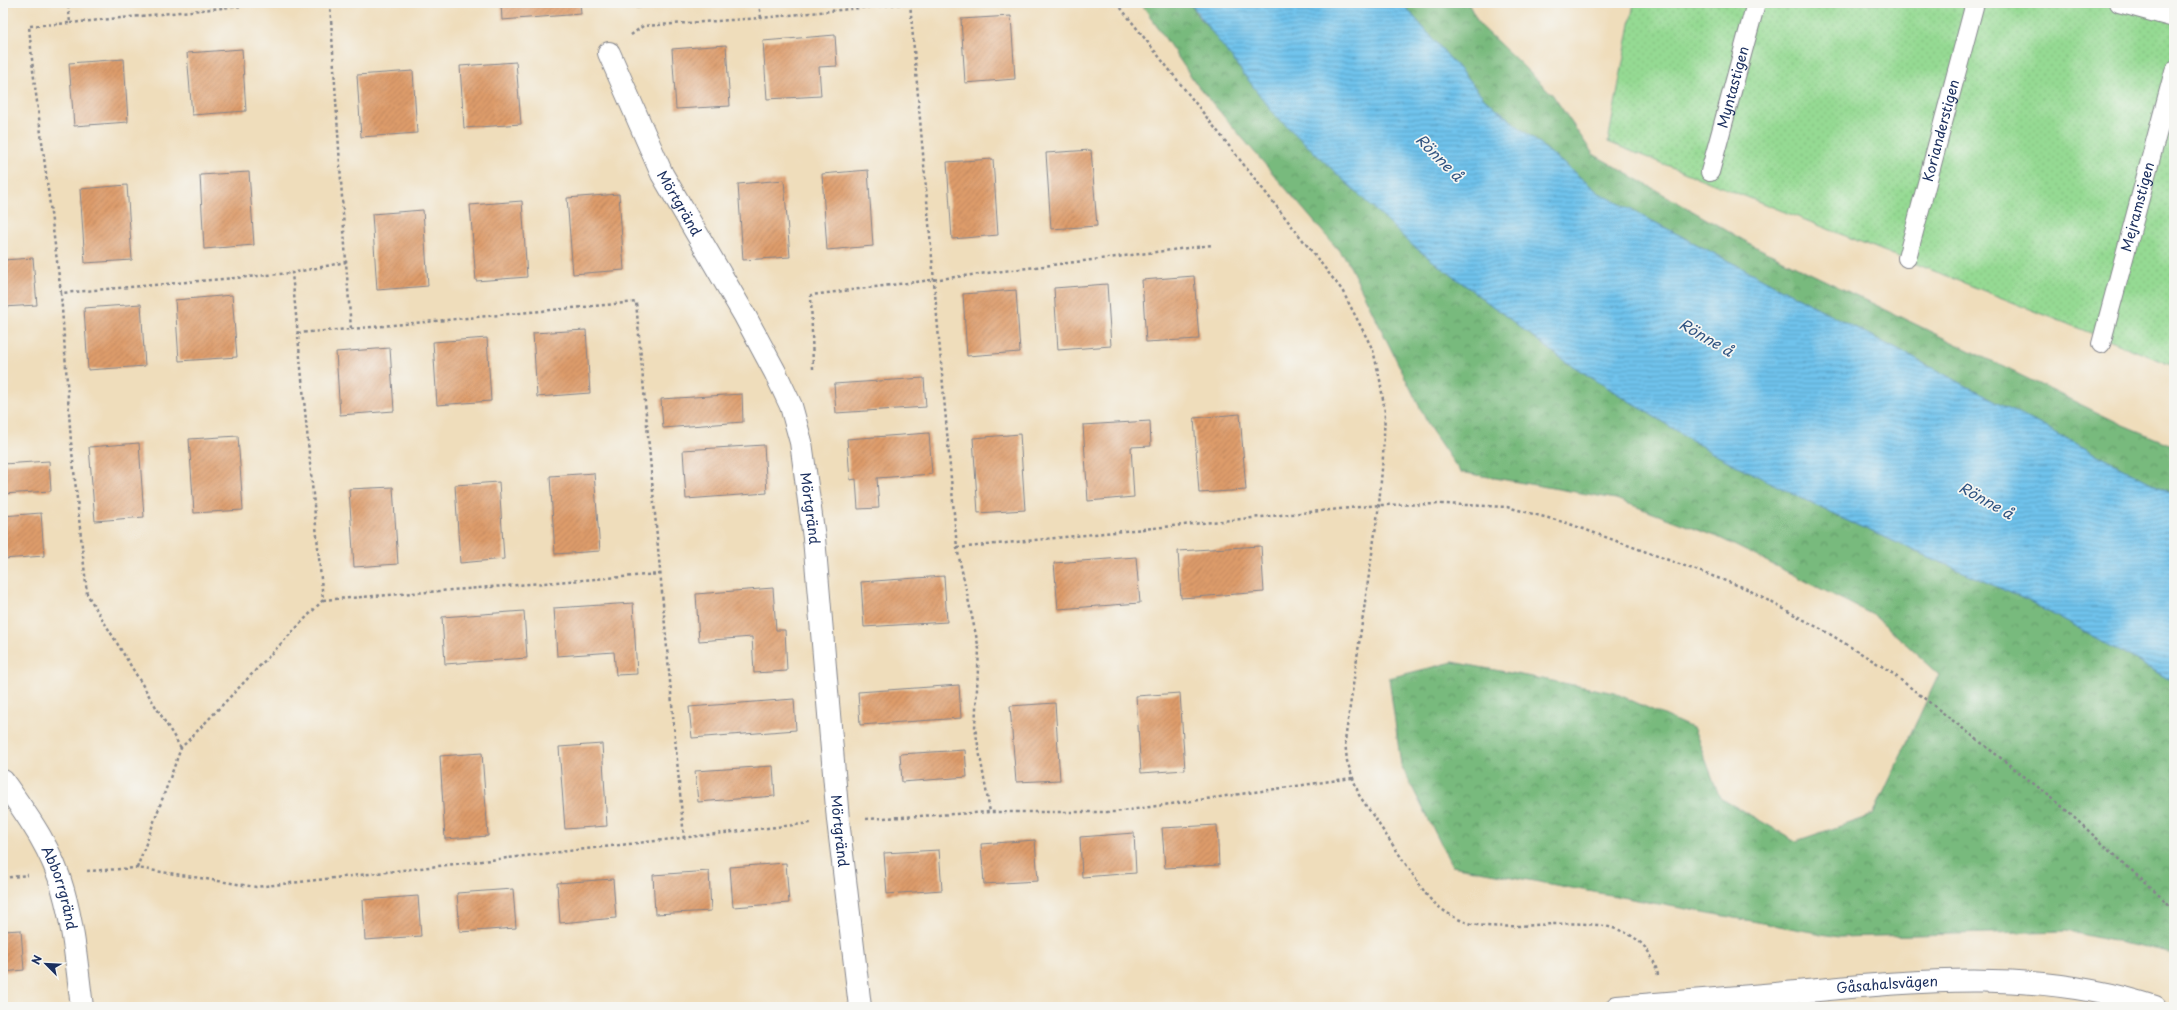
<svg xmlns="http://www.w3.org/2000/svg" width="2177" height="1010" font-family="'Playpen Sans',sans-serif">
<defs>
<pattern id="forest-crowns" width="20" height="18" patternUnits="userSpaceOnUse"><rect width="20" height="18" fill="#78ba7d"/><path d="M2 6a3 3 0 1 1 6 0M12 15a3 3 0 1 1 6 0" fill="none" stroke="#62986a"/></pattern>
<pattern id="garden-dots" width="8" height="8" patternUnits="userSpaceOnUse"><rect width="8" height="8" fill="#95da93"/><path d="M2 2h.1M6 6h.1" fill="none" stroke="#80bb81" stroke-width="1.8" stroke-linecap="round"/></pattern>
<pattern id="water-rules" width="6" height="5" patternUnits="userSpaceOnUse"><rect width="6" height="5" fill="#70c3ec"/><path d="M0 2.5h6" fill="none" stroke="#5b9fc2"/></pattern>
<pattern id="building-hatch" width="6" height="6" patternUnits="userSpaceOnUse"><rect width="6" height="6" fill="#de9c6b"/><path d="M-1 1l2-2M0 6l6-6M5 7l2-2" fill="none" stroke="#b3805b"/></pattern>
</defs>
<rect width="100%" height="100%" fill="#f6f6f2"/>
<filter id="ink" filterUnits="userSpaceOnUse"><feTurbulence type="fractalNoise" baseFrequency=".025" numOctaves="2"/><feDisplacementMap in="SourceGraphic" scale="8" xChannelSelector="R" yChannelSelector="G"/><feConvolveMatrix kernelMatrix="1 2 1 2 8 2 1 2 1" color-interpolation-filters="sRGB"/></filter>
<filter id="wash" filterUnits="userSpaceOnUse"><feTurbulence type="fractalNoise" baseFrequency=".012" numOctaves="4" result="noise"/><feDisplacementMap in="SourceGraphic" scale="16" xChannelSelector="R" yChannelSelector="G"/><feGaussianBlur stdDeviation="0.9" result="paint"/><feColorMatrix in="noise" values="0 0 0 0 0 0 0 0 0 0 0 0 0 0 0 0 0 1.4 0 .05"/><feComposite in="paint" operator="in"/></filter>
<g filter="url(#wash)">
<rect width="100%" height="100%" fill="#efddbb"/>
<g fill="url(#forest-crowns)" stroke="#4a746e">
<polygon points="1141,3 1190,3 1197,15 1412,245 1565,361 1714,454 1841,518 2029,601 2174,682 2174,954 2066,931 1839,937 1452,866 1401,765 1389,678 1453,662 1615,693 1694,729 1720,798 1796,841 1873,815 1939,674 1875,616 1722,539 1616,499 1460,472 1430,428 1347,260 1197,85"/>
<polygon points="1402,3 1468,3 1479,24 1552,94 1593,154 1752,245 2123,425 2174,446 2174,495 1599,193 1485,99"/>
</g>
<polygon fill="url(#garden-dots)" stroke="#588478" points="1634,3 2174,3 2174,366 1608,142"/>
<polygon fill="url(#water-rules)" stroke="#4679a5" points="1190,3 1402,3 1485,99 1599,193 2174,495 2174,682 2029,601 1841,518 1714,454 1565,361 1412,245 1274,114"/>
<g id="blocks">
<g fill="url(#building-hatch)">
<polygon points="501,3 580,3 581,14 502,20"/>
<polygon points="636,3 684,3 684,4 636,8"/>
<polygon points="1011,16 1015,79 965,83 961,19"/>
<polygon points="835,35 837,66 819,67 821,96 767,99 763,41"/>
<polygon points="726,45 730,106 676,109 672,49"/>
<polygon points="242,49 246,111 192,115 187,53"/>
<polygon points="124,59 128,122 74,126 69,63"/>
<polygon points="516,62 521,124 464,128 460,66"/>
<polygon points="413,71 417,133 361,137 357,75"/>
<polygon points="3,104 6,128 3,128"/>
<polygon points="1091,150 1097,226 1051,229 1046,153"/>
<polygon points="993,159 998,235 952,239 947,162"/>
<polygon points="868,170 873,246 827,250 822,174"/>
<polygon points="249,172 254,245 204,249 200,175"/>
<polygon points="784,180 790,257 743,260 738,184"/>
<polygon points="127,185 132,260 85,263 80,189"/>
<polygon points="619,194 624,270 573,274 567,198"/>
<polygon points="522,201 527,277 476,281 470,205"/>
<polygon points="423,210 428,286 377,290 372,214"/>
<polygon points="33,258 37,305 3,307 3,260"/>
<polygon points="1194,276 1199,339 1146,342 1142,280"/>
<polygon points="1107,284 1111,346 1058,350 1054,288"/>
<polygon points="1016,290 1020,352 967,356 963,294"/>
<polygon points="232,295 237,357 179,361 175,300"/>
<polygon points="141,304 145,366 88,370 84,308"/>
<polygon points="586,330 590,393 537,397 533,333"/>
<polygon points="487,338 491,401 437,405 433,342"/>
<polygon points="390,348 394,411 340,415 336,352"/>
<polygon points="924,378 926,407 836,413 834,384"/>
<polygon points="742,394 743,422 663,428 661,399"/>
<polygon points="1240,414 1246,490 1199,493 1194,418"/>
<polygon points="1150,421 1151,446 1131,447 1134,497 1088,501 1083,425"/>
<polygon points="929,433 932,474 877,478 879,508 858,509 856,479 850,480 847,439"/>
<polygon points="1020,434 1025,510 978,513 973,438"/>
<polygon points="238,436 243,510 194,513 189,439"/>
<polygon points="139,443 144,517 95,521 89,447"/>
<polygon points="764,445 767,493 686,499 683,450"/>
<polygon points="49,461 51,491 3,494 3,464"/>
<polygon points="594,473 600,551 555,554 550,476"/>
<polygon points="499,482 504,559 460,563 455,485"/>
<polygon points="393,487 398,564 354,567 349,489"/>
<polygon points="41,513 44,556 3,559 3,516"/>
<polygon points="1261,546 1264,592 1181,598 1178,551"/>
<polygon points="1136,557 1140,603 1058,609 1054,563"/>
<polygon points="944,576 947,622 864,627 861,582"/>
<polygon points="773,588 776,630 785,630 787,671 754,673 752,637 699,641 696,594"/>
<polygon points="633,603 637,674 616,675 614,652 557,656 554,608"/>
<polygon points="524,611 527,658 445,664 442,617"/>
<polygon points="959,685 961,718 860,725 858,692"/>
<polygon points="1180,693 1185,770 1141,773 1136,696"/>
<polygon points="794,699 796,730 692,738 689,707"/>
<polygon points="1055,703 1060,780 1016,782 1010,706"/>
<polygon points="602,744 607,826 565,829 559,747"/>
<polygon points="965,750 967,777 902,782 900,754"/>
<polygon points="482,753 488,836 445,839 440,756"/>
<polygon points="773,766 775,796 698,802 695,771"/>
<polygon points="1217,825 1219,865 1165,868 1162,828"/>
<polygon points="1134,833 1136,873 1082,877 1080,837"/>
<polygon points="1035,840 1038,881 984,884 981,844"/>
<polygon points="939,850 942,890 887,894 884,853"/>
<polygon points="786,863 789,903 733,907 730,867"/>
<polygon points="709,871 711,911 655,914 653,875"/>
<polygon points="613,879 616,918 560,923 557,883"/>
<polygon points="513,889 516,928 460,932 457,893"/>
<polygon points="418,896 421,936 365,940 363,900"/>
<polygon points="21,930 24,970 3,972 3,931"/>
</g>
</g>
</g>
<g filter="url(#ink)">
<use href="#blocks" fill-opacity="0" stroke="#85868c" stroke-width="1"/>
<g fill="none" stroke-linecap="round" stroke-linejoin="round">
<g stroke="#85868c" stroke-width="20">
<g id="lane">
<polyline points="2119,3 2174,18"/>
<path id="s1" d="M1710,172L1756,3"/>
<path id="s2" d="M1907,258L1975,3"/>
<path id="s3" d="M2101,344L2174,71"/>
</g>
</g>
<g stroke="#85868c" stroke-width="24">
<g id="street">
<path id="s4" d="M609,53L662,174L745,316L775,372L791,406L801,442L814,538L838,820L860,1007"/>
<path id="s5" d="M3,781C27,815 52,849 63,890C74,928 77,968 82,1007"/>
<path id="s6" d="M1617,1007C1680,1002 1743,997 1807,991C1924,980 2041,969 2155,1007"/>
</g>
</g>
<g stroke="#85868c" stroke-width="2.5" stroke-dasharray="3 3" stroke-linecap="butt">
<polyline points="330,3 346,262"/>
<polyline points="759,3 761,18"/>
<polyline points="910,3 957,548 979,649 975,728 990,812"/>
<path d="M1117,3L1342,290L1373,350L1380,380L1385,412L1383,457L1379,505L1345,741L1347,761L1359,795L1428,897C1442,911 1458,922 1478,925C1535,934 1640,896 1658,975"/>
<polyline points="70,23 272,3"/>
<polyline points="631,35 643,26 761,18 909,3"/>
<polyline points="61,293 33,70 29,26 70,23 68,3"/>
<polyline points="351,329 636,302 684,838"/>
<polyline points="813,369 811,295 1212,245"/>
<polyline points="957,548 1379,505 1445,504 1507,507 1567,523 1745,588 1828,633 1888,670 2057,802 2174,909"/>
<polyline points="323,600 660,574"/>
<polyline points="181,748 87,594 71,442 61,293 292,273"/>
<polyline points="866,819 990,812 1115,812 1352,778"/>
<polyline points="137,868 181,748 323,600 292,273 346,262 351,329 296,333"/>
<polyline points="87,871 137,868 256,887 811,823"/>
<polyline points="3,878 28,875"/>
</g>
<use href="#lane" stroke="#fff" stroke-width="18"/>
<use href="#street" stroke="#fff" stroke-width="22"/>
</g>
</g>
<g text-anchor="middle" stroke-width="3.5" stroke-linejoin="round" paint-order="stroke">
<g font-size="14" fill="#1b2f5e" stroke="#f6f6f2">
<text dy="5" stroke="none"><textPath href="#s1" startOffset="88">Myntastigen</textPath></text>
<text dy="5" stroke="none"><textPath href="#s2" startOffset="132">Korianderstigen</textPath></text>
<text dy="5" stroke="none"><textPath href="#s4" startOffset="166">Mörtgränd</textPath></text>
<text dy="5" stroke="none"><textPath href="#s3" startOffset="142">Mejramstigen</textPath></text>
<text dy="5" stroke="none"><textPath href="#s4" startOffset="502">Mörtgränd</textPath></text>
<text dy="5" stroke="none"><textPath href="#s4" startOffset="826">Mörtgränd</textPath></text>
<text dy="5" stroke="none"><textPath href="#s5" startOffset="122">Abborrgränd</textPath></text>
<text dy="5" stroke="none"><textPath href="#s6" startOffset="271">Gåsahalsvägen</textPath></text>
</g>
<g font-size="15" font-style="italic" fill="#305482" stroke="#f6f6f2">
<text transform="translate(1439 158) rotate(45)" y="5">Rönne å</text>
<text transform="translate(1706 338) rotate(30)" y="5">Rönne å</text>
<text transform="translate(1986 501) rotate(29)" y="5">Rönne å</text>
</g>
</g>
<rect width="2177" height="1010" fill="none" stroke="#f6f6f2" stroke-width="16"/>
<g transform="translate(46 964) rotate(294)" stroke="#f6f6f2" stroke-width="3" paint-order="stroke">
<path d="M0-3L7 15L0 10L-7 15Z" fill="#1b2f5e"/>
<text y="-6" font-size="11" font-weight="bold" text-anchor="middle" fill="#1b2f5e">N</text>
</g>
</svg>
